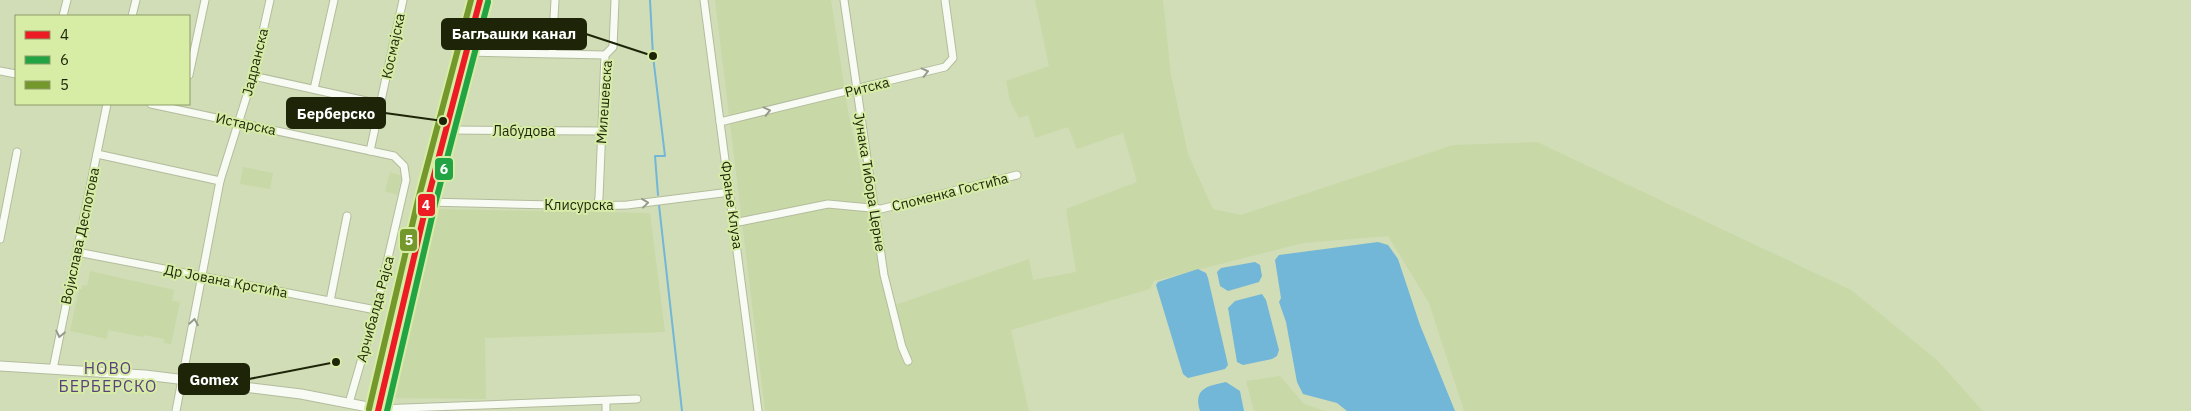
<svg xmlns="http://www.w3.org/2000/svg" width="2191" height="411" font-family="'IBM Plex Sans',sans-serif">
<rect width="100%" height="100%" fill="#d1ddb6"/>
<g fill="#c9d8a7">
<polygon points="715,0 831,0 849,117 904,364 912,364 895,305 1029,259 1033,280 1076,272 1066,209 1137,182 1123,133 1077,149 1068,127 1035,138 1028,115 1019,118 1010,101 1006,81 1049,66 1035,0 1163,0 1171,75 1188,154 1213,209 1241,215 1453,145 1537,142 1851,290 1937,360 1983,411 1464,411 1429,303 1388,236 1303,243 1154,281 1150,289 1011,330 1029,411 765,411"/>
<polygon points="243,167 273,173 270,189 240,184"/>
<polygon points="390,172 402,176 397,195 385,191"/>
<polygon points="434,209 650,213 665,332 485,338 486,399 388,398"/>
<polygon points="90,271 174,290 172,301 180,302 171,344 164,343 164,339 144,335 143,337 108,330 107,339 70,331 79,289 82,289 82,285 87,286"/>
<polygon points="1280,376 1304,404 1325,411 1254,411 1246,381"/>
</g>
<g fill="#72b6d8">
<polygon points="1378,242 1388,245 1398,259 1420,325 1455,411 1347,411 1337,403 1303,394 1297,382 1286,322 1279,302 1281,298 1275,260 1279,255"/>
<polygon points="1255,262 1260,265 1262,276 1259,282 1228,291 1220,286 1217,272 1221,268"/>
<polygon points="1198,269 1206,273 1208,278 1228,365 1225,369 1188,378 1183,374 1156,285 1158,282"/>
<polygon points="1262,294 1266,300 1279,350 1277,356 1272,359 1243,365 1237,362 1228,308 1235,301"/>
<path d="M1226,382L1240,391L1244,411H1200C1193,388 1208,386 1226,382Z"/>
</g>
<g fill="none" stroke-linecap="round" stroke-linejoin="round">
<g stroke="#72b6d8" stroke-width="2">
<polyline points="650,0 653,56 665,156 655,156 658,195"/>
<polyline points="659,205 682,411"/>
</g>
<g stroke="#b3bc9d" stroke-width="9">
<g id="minor">
<polyline points="704,0 758,411"/>
<polyline points="844,0 884,275 902,347 908,361"/>
<polyline points="63,16 67,0"/>
<polyline points="132,16 136,0"/>
<polyline points="466,52 605,55"/>
<polyline points="552,53 555,0"/>
<polyline points="0,71 16,74"/>
<polyline points="189,75 205,0"/>
<polyline points="253,76 380,104"/>
<polyline points="314,89 334,0"/>
<polyline points="151,104 394,156 404,166 406,180 376,310 349,403"/>
<polyline points="720,122 945,67 953,58 945,0"/>
<polyline points="446,130 602,131"/>
<polyline points="370,151 403,0"/>
<polyline points="97,154 220,181"/>
<polyline points="427,202 597,206 627,205 730,192"/>
<polyline points="597,206 599,198 605,55 613,47 615,0"/>
<polyline points="734,223 828,204 881,209 1017,175"/>
<polyline points="0,239 17,152"/>
<polyline points="77,252 376,310"/>
<polyline points="330,301 347,216"/>
<polyline points="53,369 107,104"/>
<polyline points="606,401 606,411"/>
<polyline points="378,409 637,399"/>
<polyline points="176,411 220,181 253,76 270,0"/>
</g>
</g>
<g stroke="#b3bc9d" stroke-width="11">
<g id="tertiary">
<polyline points="0,366 145,375 301,394 378,409"/>
<polyline points="378,411 427,202 480,0"/>
</g>
</g>
<use href="#minor" stroke="#f8faf4" stroke-width="7"/>
<use href="#tertiary" stroke="#f8faf4" stroke-width="9"/>
<g stroke="#d7eda6" stroke-width="10">
<polyline id="bus-1" points="378,411 427,202 480,0"/>
</g>
<g stroke="#d7eda6" stroke-width="10">
<polyline id="bus-2" points="387,411 435,204 488,2"/>
</g>
<g stroke="#d7eda6" stroke-width="10">
<polyline id="bus-3" points="369,409 418,200 471,0"/>
</g>
<use href="#bus-1" stroke="#ed1c24" stroke-width="6"/>
<use href="#bus-2" stroke="#22a445" stroke-width="6"/>
<use href="#bus-3" stroke="#74982c" stroke-width="6"/>
</g>
<defs><path id="oneway-chevron" d="M-2-3.5L2.5 0L-2 3.5" fill="none" stroke-width="1.6" stroke-linecap="round" stroke-linejoin="round" transform="scale(1.25)"/></defs>
<g stroke="#959a8a">
<use href="#oneway-chevron" transform="translate(925 72) rotate(-14)"/>
<use href="#oneway-chevron" transform="translate(767 111) rotate(-13)"/>
<use href="#oneway-chevron" transform="translate(645 203) rotate(-7)"/>
<use href="#oneway-chevron" transform="translate(194 322) rotate(-80)"/>
<use href="#oneway-chevron" transform="translate(60 334) rotate(102)"/>
</g>
<g text-anchor="middle" stroke-width="4" stroke-linejoin="round" paint-order="stroke">
<g font-size="14" fill="#1d2408" stroke="#d7eda6">
<text transform="translate(393 46) rotate(-78)" y="5">Космајска</text>
<text transform="translate(255 62) rotate(-76)" y="5">Јадранска</text>
<text transform="translate(867 87) rotate(-14)" y="5">Ритска</text>
<text transform="translate(604 102) rotate(-86)" y="5">Милешевска</text>
<text transform="translate(246 124) rotate(12)" y="5">Истарска</text>
<text x="524" y="136">Лабудова</text>
<text transform="translate(870 182) rotate(81)" y="5">Јунака Тибора Церне</text>
<text transform="translate(950 192) rotate(-14)" y="5">Споменка Гостића</text>
<text x="579" y="210">Клисурска</text>
<text transform="translate(732 205) rotate(82)" y="5">Фрање Клуза</text>
<text transform="translate(80 236) rotate(-78)" y="5">Војислава Деспотова</text>
<text transform="translate(226 281) rotate(11)" y="5">Др Јована Крстића</text>
<text transform="translate(375 309) rotate(-75)" y="5">Арчибалда Рајса</text>
</g>
<g font-size="16" letter-spacing="1" fill="#5a417d" stroke="#d7eda6">
<text x="108" y="374">НОВО<tspan x="108" dy="18">БЕРБЕРСКО</tspan></text>
</g>
</g>
<path fill="none" stroke="#1d2408" stroke-width="2" d="M653 56L586 34M443 121L385 113M336 362L249 379"/>
<g fill="#1d2408" stroke="#d7eda6" stroke-width="2">
<circle cx="653" cy="56" r="5"/>
<circle cx="443" cy="121" r="5"/>
<circle cx="336" cy="362" r="5"/>
</g>
<g fill="#1d2408" stroke="#1d2408" stroke-width="2">
<rect x="442" y="19" width="144" height="30" rx="5"/>
<rect x="287" y="98" width="98" height="30" rx="5"/>
<rect x="179" y="364" width="70" height="30" rx="5"/>
</g>
<g font-size="15" text-anchor="middle" font-weight="bold" fill="#fff">
<text x="514" y="39">Багљашки канал</text>
<text x="336" y="119">Берберско</text>
<text x="214" y="385">Gomex</text>
</g>
<g stroke="#d7eda6" stroke-width="2">
<rect x="434" y="157" width="20" height="24" rx="5" fill="#22a445"/>
<rect x="417" y="193" width="19" height="24" rx="5" fill="#ed1c24"/>
<rect x="399" y="228" width="19" height="24" rx="5" fill="#74982c"/>
</g>
<g font-size="14" text-anchor="middle" font-weight="bold" fill="#fff">
<text x="444" y="174">6</text>
<text x="426" y="210">4</text>
<text x="409" y="245">5</text>
</g>
<rect x="15" y="15" width="175" height="90" fill="#d7eda6" stroke="#8d9d67"/>
<rect x="25" y="31" width="25" height="8" fill="#ed1c24" stroke="#8d9d67"/>
<text x="60" y="40" font-size="15" fill="#1d2408">4</text>
<rect x="25" y="56" width="25" height="8" fill="#22a445" stroke="#8d9d67"/>
<text x="60" y="65" font-size="15" fill="#1d2408">6</text>
<rect x="25" y="81" width="25" height="8" fill="#74982c" stroke="#8d9d67"/>
<text x="60" y="90" font-size="15" fill="#1d2408">5</text>
</svg>
